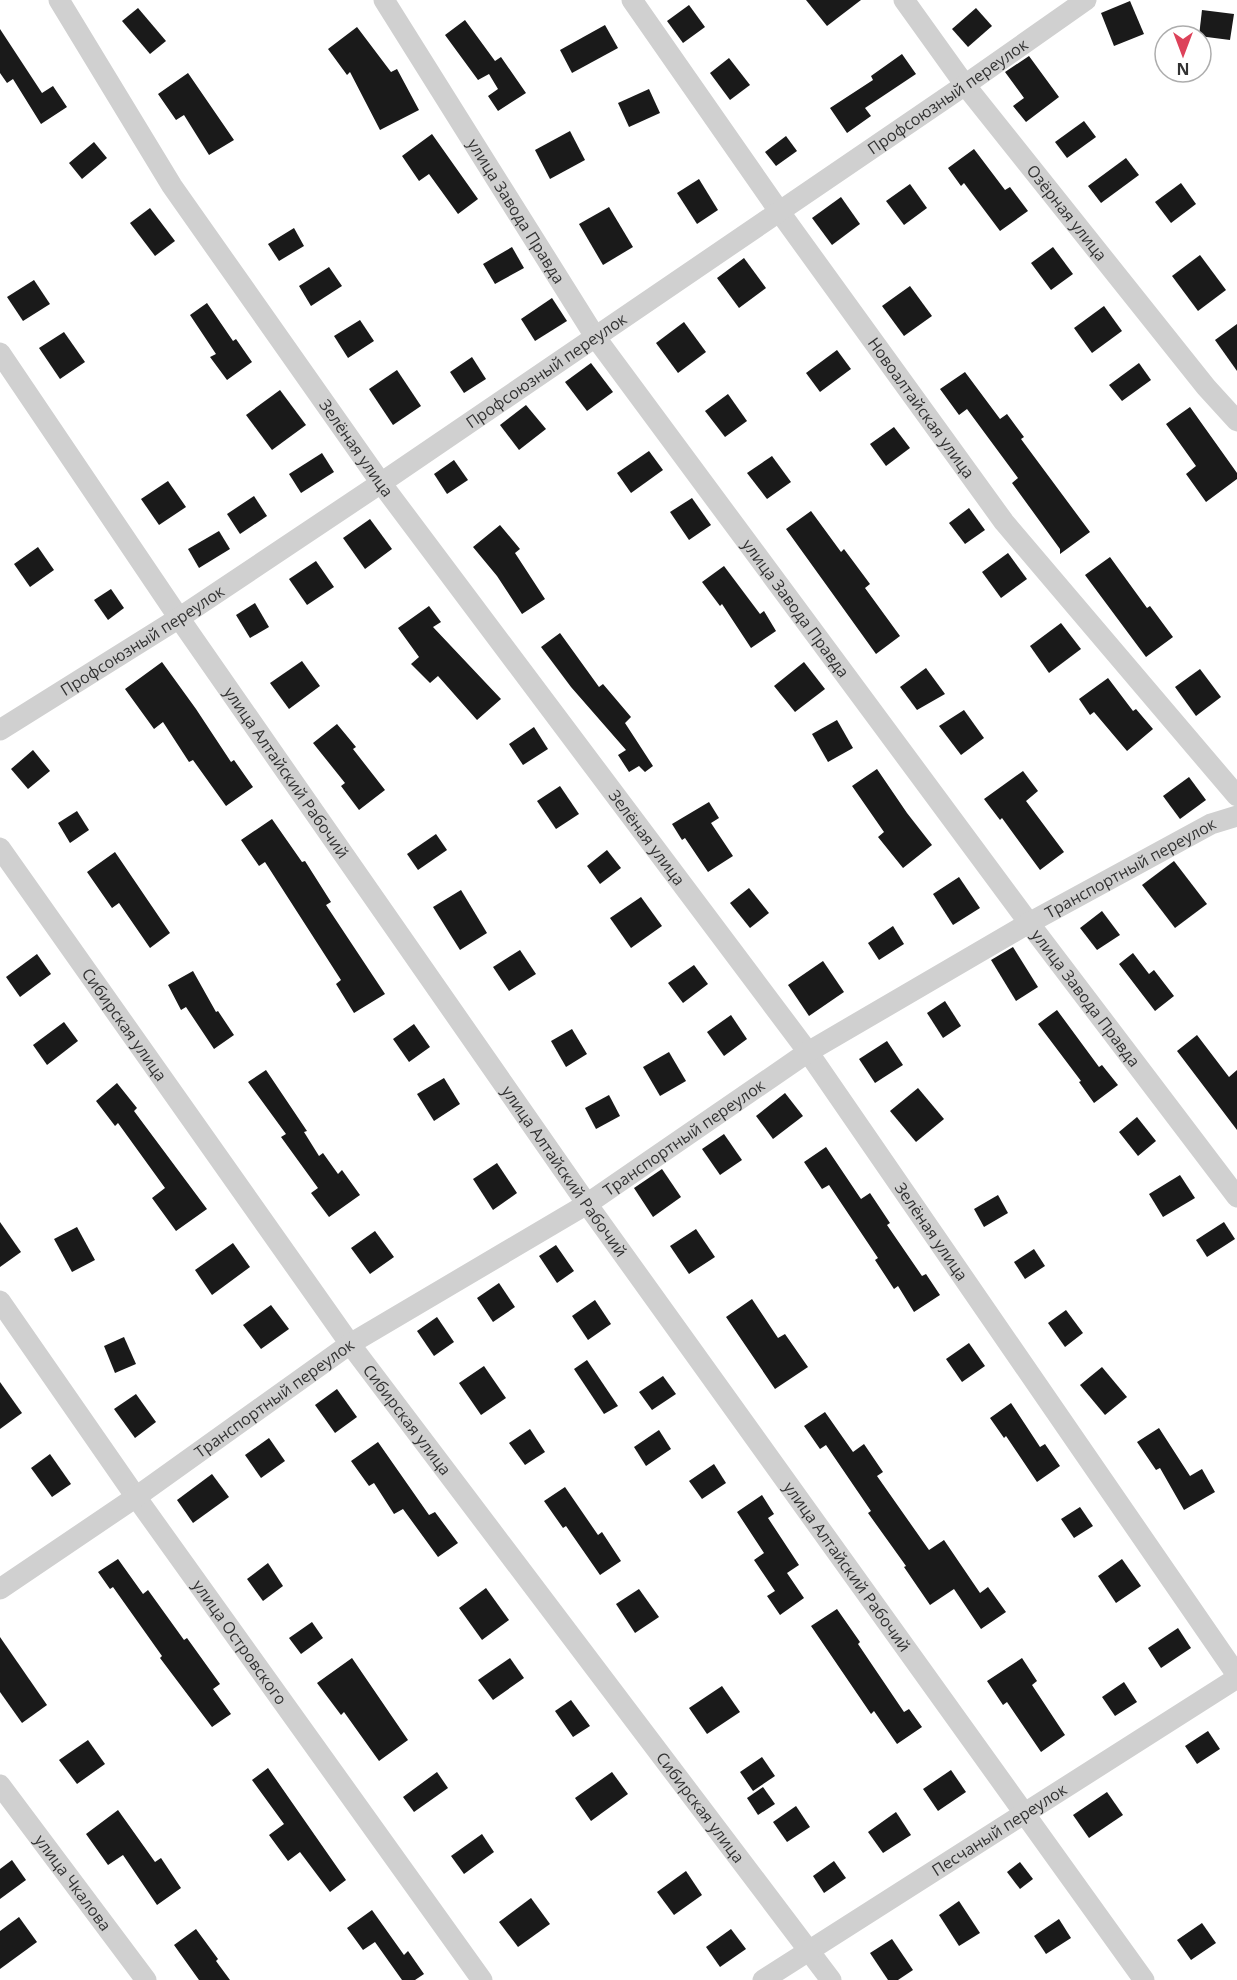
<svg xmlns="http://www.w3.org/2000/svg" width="1237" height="1980" font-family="'Open Sans',sans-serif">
<rect width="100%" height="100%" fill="#fff"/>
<g fill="#1a1a1a">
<polygon points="806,0 861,0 827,26"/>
<polygon points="1130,1 1144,34 1114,46 1101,13"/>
<polygon points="689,5 705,27 683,43 667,21"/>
<polygon points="138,8 166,41 150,54 122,21"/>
<polygon points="976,8 992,26 968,47 952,29"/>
<polygon points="1202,10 1234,14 1230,40 1199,36"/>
<polygon points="465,20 495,61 501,57 526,93 498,111 488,96 498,89 489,74 478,80 445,35"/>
<polygon points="605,25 618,48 572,73 560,50"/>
<polygon points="357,27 391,72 397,69 419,110 380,130 350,72 347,75 328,49"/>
<polygon points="0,29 42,93 53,86 67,107 41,124 13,79 7,83 0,73"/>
<polygon points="902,54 916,74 865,108 871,116 847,133 830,108 873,80 871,76"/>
<polygon points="1029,56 1059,97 1026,122 1013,106 1024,98 1005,72"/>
<polygon points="729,58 750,85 730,100 710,73"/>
<polygon points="188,73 234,140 209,155 184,115 176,120 158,94"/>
<polygon points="649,89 660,113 629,127 618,103"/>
<polygon points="1084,121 1096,137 1067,158 1055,142"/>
<polygon points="570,131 585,160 550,179 535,150"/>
<polygon points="432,134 478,199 458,214 429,174 419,181 402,156"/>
<polygon points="786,136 797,151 776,166 765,152"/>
<polygon points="94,142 107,158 82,179 69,163"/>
<polygon points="974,149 1005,190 1010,187 1028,211 1000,231 964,183 961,186 948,168"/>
<polygon points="1126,158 1139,175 1101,203 1088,186"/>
<polygon points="699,179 718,210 697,224 677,193"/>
<polygon points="1181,183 1196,204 1171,223 1155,202"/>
<polygon points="910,184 927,208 904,225 886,201"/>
<polygon points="841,197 860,224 832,245 812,218"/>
<polygon points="609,207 633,247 603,265 579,224"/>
<polygon points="150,208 175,241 155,256 130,223"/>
<polygon points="294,228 304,246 279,261 268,244"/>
<polygon points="512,247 524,268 495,284 483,264"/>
<polygon points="1053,247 1073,274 1051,290 1031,263"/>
<polygon points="1200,255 1226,290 1198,311 1172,276"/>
<polygon points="744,258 766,288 739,308 717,278"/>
<polygon points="329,267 342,286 311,306 299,286"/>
<polygon points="34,280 50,304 23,321 7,297"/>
<polygon points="910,286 932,316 904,336 882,306"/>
<polygon points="552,298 567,321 535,341 521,319"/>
<polygon points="207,303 233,341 236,339 252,362 227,380 210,357 216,354 190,315"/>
<polygon points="1104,306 1122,331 1092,353 1074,328"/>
<polygon points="360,320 374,341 348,358 334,336"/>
<polygon points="684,322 706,352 678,373 656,343"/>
<polygon points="1237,324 1237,371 1215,340"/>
<polygon points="64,332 85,362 60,379 39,348"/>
<polygon points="837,350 851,369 820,392 806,373"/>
<polygon points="472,357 486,379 464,393 450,372"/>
<polygon points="591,363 613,392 587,411 565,382"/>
<polygon points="1139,363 1151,380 1122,401 1109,385"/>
<polygon points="397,370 421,406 393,425 369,389"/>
<polygon points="965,372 1000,419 1007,414 1024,437 1021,439 1090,532 1060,554 1060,549 1012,483 1018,478 967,409 959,415 940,389"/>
<polygon points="280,390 306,425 272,450 246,415"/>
<polygon points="728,394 747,421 725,437 705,411"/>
<polygon points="526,405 546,429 519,450 500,425"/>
<polygon points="1190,407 1237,473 1237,479 1206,502 1186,474 1196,466 1166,424"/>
<polygon points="894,427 910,448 886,466 870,444"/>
<polygon points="649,451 663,470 631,493 617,473"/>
<polygon points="322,453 334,472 301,493 289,474"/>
<polygon points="772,456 791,482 767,499 747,473"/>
<polygon points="454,460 468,480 447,494 434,474"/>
<polygon points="168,481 186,507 159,525 141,499"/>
<polygon points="254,496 267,516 240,534 227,514"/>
<polygon points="692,498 711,525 689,540 670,512"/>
<polygon points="969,508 985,530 965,544 949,523"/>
<polygon points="811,511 841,552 844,549 870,584 865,588 900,636 876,654 786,529"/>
<polygon points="370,519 392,549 365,569 343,538"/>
<polygon points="500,525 520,549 515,553 545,599 522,614 497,576 473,547"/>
<polygon points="219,531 230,549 199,568 188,549"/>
<polygon points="38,547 54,570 30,587 14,564"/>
<polygon points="1008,553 1027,579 1001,598 982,572"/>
<polygon points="1110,557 1147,608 1150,606 1173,637 1146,657 1085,575"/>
<polygon points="316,561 334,587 307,605 289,579"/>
<polygon points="724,566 760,614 764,611 776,631 751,648 722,604 720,606 702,582"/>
<polygon points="111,589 124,608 108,620 94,600"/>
<polygon points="255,603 269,627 250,638 236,615"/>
<polygon points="429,606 441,622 433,627 501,699 477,720 438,676 430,683 411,664 419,657 398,628"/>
<polygon points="1061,623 1081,649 1049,673 1030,646"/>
<polygon points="560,633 599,687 603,684 631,717 625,723 653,766 645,772 639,766 629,772 618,755 626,750 571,687 541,647"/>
<polygon points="302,661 320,686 289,709 270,683"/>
<polygon points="162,662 196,709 231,762 234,760 253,787 226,806 193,760 189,762 163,722 154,729 125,689"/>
<polygon points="804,662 825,689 795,712 774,686"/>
<polygon points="926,668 945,694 917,710 900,687"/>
<polygon points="1200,669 1221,697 1196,716 1175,687"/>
<polygon points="1108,678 1133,711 1136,709 1153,729 1127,751 1094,712 1090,715 1079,699"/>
<polygon points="964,710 984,738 961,755 939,726"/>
<polygon points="837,720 853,748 828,762 812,734"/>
<polygon points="337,724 356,747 353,749 385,790 359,810 341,786 345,783 313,743"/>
<polygon points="534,727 548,749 523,765 509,744"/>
<polygon points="33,750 50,771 28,789 11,769"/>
<polygon points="877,769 907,813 932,845 903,868 878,837 884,832 852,786"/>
<polygon points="1023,771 1038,791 1026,801 1064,852 1040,870 1002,818 1000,820 984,799"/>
<polygon points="1189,777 1206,800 1180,819 1163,796"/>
<polygon points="560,786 579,814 556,829 537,801"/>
<polygon points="709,802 719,818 711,823 733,856 708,872 685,838 682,840 672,824"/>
<polygon points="77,811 89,830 70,843 58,823"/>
<polygon points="272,819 302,862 305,861 331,902 326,905 385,994 354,1013 336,984 341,980 265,862 259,866 241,840"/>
<polygon points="436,834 447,850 418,870 407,854"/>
<polygon points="607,850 621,868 600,884 587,866"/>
<polygon points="115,852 170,933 150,948 119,903 112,908 87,872"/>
<polygon points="1174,861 1207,904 1175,928 1142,885"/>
<polygon points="959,877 980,908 953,925 933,894"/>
<polygon points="749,888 769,913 750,928 730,903"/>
<polygon points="461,890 487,933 460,950 433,907"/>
<polygon points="641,897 662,926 631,948 610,918"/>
<polygon points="1102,911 1120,935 1097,950 1080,928"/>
<polygon points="893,926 904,944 879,960 868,943"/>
<polygon points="1013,947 1038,987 1016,1001 991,960"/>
<polygon points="520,950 536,974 509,991 493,967"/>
<polygon points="1133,953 1149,974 1154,970 1174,996 1155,1011 1119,964"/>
<polygon points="37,954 51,974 20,997 6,977"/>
<polygon points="823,961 844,992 809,1016 788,985"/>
<polygon points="694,965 708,984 683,1003 668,983"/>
<polygon points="193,971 216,1012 218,1011 234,1035 214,1049 186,1007 181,1010 168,985"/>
<polygon points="945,1001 961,1026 943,1038 927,1013"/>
<polygon points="1057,1010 1099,1067 1102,1065 1118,1085 1094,1103 1079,1082 1081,1081 1038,1024"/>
<polygon points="731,1015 747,1039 724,1056 707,1032"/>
<polygon points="64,1022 78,1041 47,1065 33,1045"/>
<polygon points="414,1024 430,1047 409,1062 393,1039"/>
<polygon points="572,1029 587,1054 566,1067 551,1041"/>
<polygon points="1197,1035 1229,1077 1237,1070 1237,1130 1177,1051"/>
<polygon points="887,1041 903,1065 875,1083 859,1059"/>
<polygon points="669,1052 686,1081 660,1096 643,1067"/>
<polygon points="266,1070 307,1131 304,1132 319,1156 323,1153 338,1174 342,1170 360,1195 329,1217 311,1193 318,1188 281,1137 286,1134 248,1082"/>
<polygon points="444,1078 460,1104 434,1121 417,1094"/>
<polygon points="117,1083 137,1108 134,1111 207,1209 176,1231 152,1198 165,1188 118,1123 115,1126 96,1101"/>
<polygon points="918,1088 944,1119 916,1142 890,1111"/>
<polygon points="785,1093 803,1116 773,1139 756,1116"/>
<polygon points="609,1095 620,1116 596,1129 585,1108"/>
<polygon points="1137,1117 1156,1141 1138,1156 1119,1132"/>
<polygon points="724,1134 742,1160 720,1175 702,1149"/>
<polygon points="826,1147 861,1199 870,1193 890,1223 887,1225 922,1276 926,1274 940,1295 914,1312 898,1286 894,1289 875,1260 878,1258 829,1185 822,1189 804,1162"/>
<polygon points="497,1163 517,1193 493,1210 473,1179"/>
<polygon points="662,1169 681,1197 653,1217 634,1188"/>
<polygon points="1180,1175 1195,1198 1163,1217 1149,1194"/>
<polygon points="998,1195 1008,1213 984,1227 974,1209"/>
<polygon points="0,1222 21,1252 0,1267"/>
<polygon points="1224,1222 1235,1239 1207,1257 1196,1240"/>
<polygon points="77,1227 95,1260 72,1272 54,1239"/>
<polygon points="696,1229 715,1257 689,1274 670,1246"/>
<polygon points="375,1231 394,1257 370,1274 351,1248"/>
<polygon points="233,1243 250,1267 212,1295 195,1270"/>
<polygon points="556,1245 574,1271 557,1283 539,1256"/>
<polygon points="1034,1249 1045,1266 1025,1279 1014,1262"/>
<polygon points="499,1283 515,1307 493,1322 477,1298"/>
<polygon points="752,1299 778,1338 785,1334 808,1367 775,1389 726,1317"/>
<polygon points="595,1300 611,1324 588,1340 572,1316"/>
<polygon points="271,1305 289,1329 261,1349 243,1325"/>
<polygon points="1066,1310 1083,1333 1065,1347 1048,1323"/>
<polygon points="437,1317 454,1342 434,1356 417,1331"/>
<polygon points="124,1337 136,1364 115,1373 104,1346"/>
<polygon points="969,1343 985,1366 962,1382 946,1359"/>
<polygon points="587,1360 618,1406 604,1414 574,1369"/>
<polygon points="484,1366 506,1398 481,1415 459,1383"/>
<polygon points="1102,1367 1127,1397 1105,1415 1080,1385"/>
<polygon points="663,1376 676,1394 652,1410 639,1392"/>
<polygon points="0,1382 22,1413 0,1429"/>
<polygon points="337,1389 357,1417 335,1433 315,1405"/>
<polygon points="136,1394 156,1422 135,1438 114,1409"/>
<polygon points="1011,1403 1040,1447 1045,1444 1060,1466 1037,1482 1006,1436 1004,1438 990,1418"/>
<polygon points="825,1412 853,1452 864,1444 883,1472 877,1476 929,1550 944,1540 980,1593 988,1587 1006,1612 981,1629 954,1589 930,1605 904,1567 906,1566 868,1513 871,1511 826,1445 820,1449 804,1426"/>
<polygon points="1159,1428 1190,1476 1202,1469 1215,1492 1184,1510 1160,1468 1156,1470 1137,1442"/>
<polygon points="530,1429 545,1452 525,1465 509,1443"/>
<polygon points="659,1430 671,1449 646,1466 634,1447"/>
<polygon points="269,1438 285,1461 261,1478 245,1455"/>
<polygon points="378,1442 429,1515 435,1512 458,1543 438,1557 403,1509 394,1514 374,1483 369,1486 351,1461"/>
<polygon points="50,1454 71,1484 52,1497 31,1468"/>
<polygon points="714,1464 726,1483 702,1499 689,1481"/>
<polygon points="212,1474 229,1497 193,1523 177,1500"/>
<polygon points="565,1487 598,1535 602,1532 621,1561 600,1575 566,1526 563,1528 544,1501"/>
<polygon points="762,1495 774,1514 768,1518 799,1565 787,1573 804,1598 780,1615 767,1596 775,1591 754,1560 764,1553 737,1512"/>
<polygon points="1080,1507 1093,1526 1074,1538 1061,1519"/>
<polygon points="118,1559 143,1594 148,1590 184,1640 187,1638 220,1684 213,1689 231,1714 212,1727 160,1658 162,1656 113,1587 110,1589 98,1572"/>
<polygon points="1122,1559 1141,1586 1116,1603 1098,1576"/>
<polygon points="268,1563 283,1586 263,1601 247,1579"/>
<polygon points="486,1588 509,1620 482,1640 459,1608"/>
<polygon points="639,1589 659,1617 635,1633 616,1604"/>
<polygon points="837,1609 860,1642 858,1644 904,1712 909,1709 922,1727 897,1744 874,1711 871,1714 811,1626"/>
<polygon points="312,1622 323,1638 301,1654 289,1638"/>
<polygon points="1178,1628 1191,1648 1161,1668 1148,1648"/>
<polygon points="0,1637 47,1705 22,1723 0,1692"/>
<polygon points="352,1658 408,1740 379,1761 344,1712 341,1715 317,1683"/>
<polygon points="510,1658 524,1678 493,1700 478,1680"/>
<polygon points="1022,1658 1037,1681 1032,1685 1065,1735 1041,1752 1007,1702 1003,1705 987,1681"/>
<polygon points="1124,1682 1137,1702 1115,1716 1102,1697"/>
<polygon points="722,1686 740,1712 707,1734 689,1708"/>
<polygon points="571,1700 590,1726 573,1737 555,1711"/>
<polygon points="1208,1731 1220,1749 1197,1764 1185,1746"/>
<polygon points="88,1740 105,1764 77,1784 59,1760"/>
<polygon points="762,1757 775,1776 753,1791 740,1772"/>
<polygon points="268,1768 346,1880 330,1892 300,1852 288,1861 269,1835 284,1824 252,1780"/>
<polygon points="951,1770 966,1792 938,1811 923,1789"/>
<polygon points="437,1772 448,1788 414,1812 403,1797"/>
<polygon points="612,1772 628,1794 591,1821 575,1798"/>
<polygon points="763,1787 775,1804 758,1815 747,1798"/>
<polygon points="1107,1792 1123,1815 1089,1838 1073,1815"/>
<polygon points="796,1806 810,1827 787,1842 773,1822"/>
<polygon points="118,1810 155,1862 161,1858 181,1888 157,1905 123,1855 108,1865 86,1834"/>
<polygon points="896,1812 911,1835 883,1853 868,1832"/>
<polygon points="482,1834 494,1852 464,1874 451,1856"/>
<polygon points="12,1860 26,1880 0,1899 0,1869"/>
<polygon points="834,1861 846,1878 824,1893 813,1876"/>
<polygon points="1020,1862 1033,1879 1020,1889 1007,1872"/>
<polygon points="686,1871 702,1895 674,1915 657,1892"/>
<polygon points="531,1898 550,1924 518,1947 499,1922"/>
<polygon points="959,1901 980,1933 959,1946 939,1915"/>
<polygon points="372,1910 404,1955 408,1951 424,1974 415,1980 402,1980 375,1942 363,1950 347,1928"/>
<polygon points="19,1917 37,1942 0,1969 0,1931"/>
<polygon points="1059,1919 1071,1938 1046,1954 1034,1936"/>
<polygon points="1202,1923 1216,1943 1191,1960 1177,1940"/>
<polygon points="196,1929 218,1959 216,1961 230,1980 199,1980 174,1945"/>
<polygon points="731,1929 746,1949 720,1967 706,1947"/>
<polygon points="892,1939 913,1970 898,1980 888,1980 870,1953"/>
</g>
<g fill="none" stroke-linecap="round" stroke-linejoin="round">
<g stroke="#d0d0d0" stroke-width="21">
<path id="s1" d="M59,0L172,186L381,483L808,1052L1237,1675"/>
<path id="s2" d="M384,0L596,338L1029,923L1237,1197"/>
<path id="s3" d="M632,0L779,211L1004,522L1237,796"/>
<path id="s4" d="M904,0L965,85L1206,387L1237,421"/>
<path id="s5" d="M0,353L179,618L587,1204L1144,1980"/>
<path id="s6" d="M0,730L179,618L381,483L965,85L1086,0"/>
<path id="s7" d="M0,848L350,1344L831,1980"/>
<path id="s8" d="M0,1301L136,1497L482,1980"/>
<path id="s9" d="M0,1589L136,1497L350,1344L587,1204L808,1052L1029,923L1211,824L1237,816"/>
<path id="s10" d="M0,1785L146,1980"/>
<path id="s11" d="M763,1980L1237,1678"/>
</g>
</g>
<g text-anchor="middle" stroke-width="6" stroke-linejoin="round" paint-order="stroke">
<g font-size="16" fill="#333" stroke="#fff">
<text dy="6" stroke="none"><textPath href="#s6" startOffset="1140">Профсоюзный переулок</textPath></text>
<text dy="6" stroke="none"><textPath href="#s2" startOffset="249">улица Завода Правда</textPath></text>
<text dy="6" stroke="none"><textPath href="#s4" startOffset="268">Озёрная улица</textPath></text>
<text dy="6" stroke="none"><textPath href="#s6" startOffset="654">Профсоюзный переулок</textPath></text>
<text dy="6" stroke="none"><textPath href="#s3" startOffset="500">Новоалтайская улица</textPath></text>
<text dy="6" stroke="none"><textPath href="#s1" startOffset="538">Зелёная улица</textPath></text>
<text dy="6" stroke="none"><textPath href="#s2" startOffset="735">улица Завода Правда</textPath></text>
<text dy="6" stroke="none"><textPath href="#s6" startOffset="168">Профсоюзный переулок</textPath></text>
<text dy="6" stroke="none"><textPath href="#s5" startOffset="508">улица Алтайский Рабочий</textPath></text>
<text dy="6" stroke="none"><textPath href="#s1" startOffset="1024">Зелёная улица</textPath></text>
<text dy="6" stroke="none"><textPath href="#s9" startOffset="1342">Транспортный переулок</textPath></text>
<text dy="6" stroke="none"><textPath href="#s2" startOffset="1221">улица Завода Правда</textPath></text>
<text dy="6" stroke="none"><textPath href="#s7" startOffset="216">Сибирская улица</textPath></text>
<text dy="6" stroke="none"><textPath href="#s9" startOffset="820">Транспортный переулок</textPath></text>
<text dy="6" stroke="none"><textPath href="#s5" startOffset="994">улица Алтайский Рабочий</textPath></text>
<text dy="6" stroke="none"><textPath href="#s1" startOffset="1510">Зелёная улица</textPath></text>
<text dy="6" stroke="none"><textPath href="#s9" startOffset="334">Транспортный переулок</textPath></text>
<text dy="6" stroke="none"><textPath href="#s7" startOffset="702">Сибирская улица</textPath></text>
<text dy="6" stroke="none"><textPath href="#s5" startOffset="1480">улица Алтайский Рабочий</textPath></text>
<text dy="6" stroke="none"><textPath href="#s8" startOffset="417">улица Островского</textPath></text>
<text dy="6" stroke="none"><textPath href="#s7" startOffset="1188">Сибирская улица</textPath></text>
<text dy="6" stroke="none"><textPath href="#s11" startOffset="280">Песчаный переулок</textPath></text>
<text dy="6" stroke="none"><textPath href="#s10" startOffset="122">улица Чкалова</textPath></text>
</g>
</g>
<g transform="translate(1183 54) rotate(180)"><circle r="28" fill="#ffffff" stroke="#adadad" stroke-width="1.5"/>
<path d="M0-4.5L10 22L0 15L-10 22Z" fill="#dd425a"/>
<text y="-9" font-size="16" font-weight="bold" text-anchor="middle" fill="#333333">N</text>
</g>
</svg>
